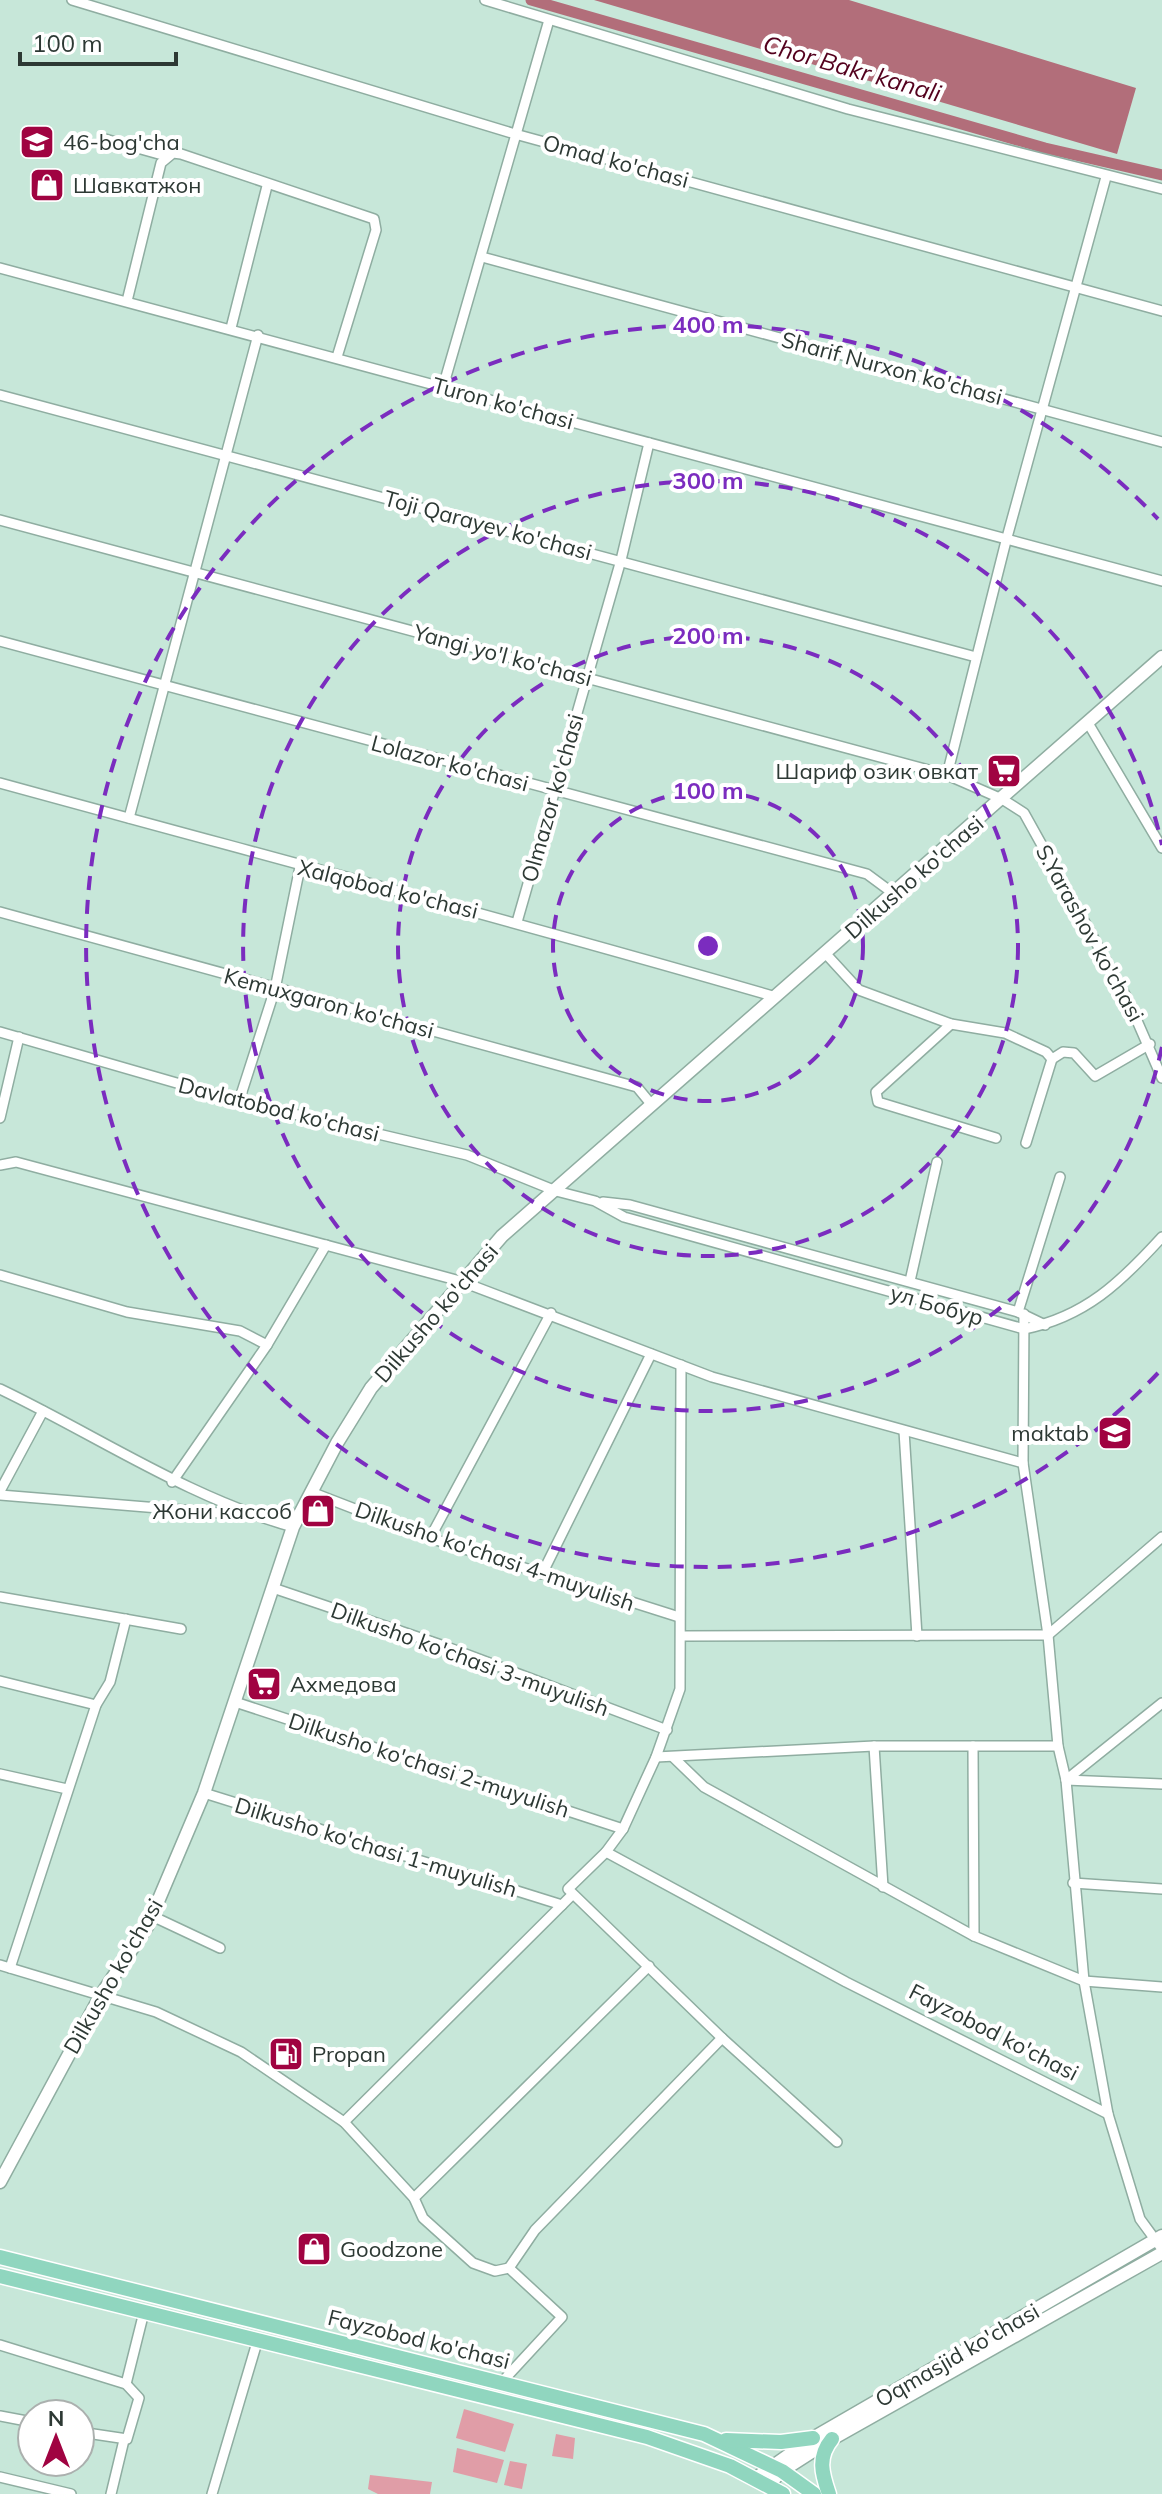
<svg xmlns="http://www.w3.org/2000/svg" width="1162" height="2494" font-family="Mulish,sans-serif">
<rect width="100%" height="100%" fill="#c7e7d9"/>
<g fill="#e09da7">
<polygon points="464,2409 514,2424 505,2452 456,2438"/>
<polygon points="556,2434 575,2438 573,2459 552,2456"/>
<polygon points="457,2448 504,2460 497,2483 453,2472"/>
<polygon points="510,2461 527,2464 522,2489 504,2485"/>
<polygon points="370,2475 432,2482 430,2494 378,2494 368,2489"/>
</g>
<polygon fill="#b26e7a" points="594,0 849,0 1136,88 1117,154"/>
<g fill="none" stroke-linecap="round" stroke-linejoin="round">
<polyline stroke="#b26e7a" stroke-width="11" points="531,0 1045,148 1162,175"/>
<g stroke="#8fada1" stroke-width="12">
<g id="street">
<polyline points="72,0 515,134 1162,311"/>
<polyline points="485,0 848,109 1162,189"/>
<polyline points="105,139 166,156"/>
<polyline points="482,257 1162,442"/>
<polyline points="0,268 1162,581"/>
<polyline points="127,301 161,163 173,153 181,154 374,219 376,230 337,357"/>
<polyline points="231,328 267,186"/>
<polyline points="443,387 549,20"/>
<polyline points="0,395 976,657"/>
<polyline points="0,520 947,775 1002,799 1024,813 1128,1000 1162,1078"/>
<polyline points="0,641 867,874 894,894"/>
<polyline points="1088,723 1162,848"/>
<polyline points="947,775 1006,541 1106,177"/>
<path d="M0,783C259,854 518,922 776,997"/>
<polyline points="129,818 258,335"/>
<polyline points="0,912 637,1087 651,1104"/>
<polyline points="517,922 621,560 649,443"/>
<polyline points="826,954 859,990 951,1024 1005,1033 1046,1052 1052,1059 1026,1143"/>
<polyline points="951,1024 876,1092 878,1102 996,1138"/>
<path d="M0,1032L239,1101L467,1155L556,1191L595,1201L624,1217L1024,1329C1085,1317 1121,1282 1162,1237"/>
<polyline points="1052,1059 1063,1052 1074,1053 1095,1076 1150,1044"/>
<polyline points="239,1101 275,989 300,867"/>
<polyline points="0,1118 19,1037"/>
<polyline points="0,1165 16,1162 460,1281 712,1377 1023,1463"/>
<polyline points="603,1202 630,1205 1018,1312 1045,1325"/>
<polyline points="0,1275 127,1312 240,1331 267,1345"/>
<polyline points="910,1281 937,1162"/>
<polyline points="1018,1312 1060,1177"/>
<polyline points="1024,1314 1023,1463 1048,1635 1058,1746 1066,1780 1084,1981 1108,2114 1140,2219 1162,2249"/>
<polyline points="681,1365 680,1689 656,1757 623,1829 606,1852 568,1889 722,2038 837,2142"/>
<path d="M0,1389C98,1436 187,1497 293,1527"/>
<polyline points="904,1431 917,1636"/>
<polyline points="172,1482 267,1345 326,1245"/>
<polyline points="0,1491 43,1411"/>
<polyline points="311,1492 430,1538 679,1617"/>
<polyline points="0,1495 244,1515"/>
<polyline points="430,1538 551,1313"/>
<polyline points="542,1574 651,1354"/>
<polyline points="273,1588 447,1647 667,1730"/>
<polyline points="0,1597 181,1629"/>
<polyline points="1048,1635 1162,1537"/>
<polyline points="682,1636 1048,1635"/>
<polyline points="0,1681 96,1705"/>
<polyline points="235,1702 623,1829"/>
<polyline points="874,1746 883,1887"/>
<polyline points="973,1746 974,1936"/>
<polyline points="656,1757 874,1746 1058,1746"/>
<polyline points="673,1757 704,1787 974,1936 1084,1981 1162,1987"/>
<polyline points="0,1774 67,1789"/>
<polyline points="1066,1780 1162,1703"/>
<polyline points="1066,1780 1162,1784"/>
<polyline points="204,1793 562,1905"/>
<polyline points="606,1852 846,1982 1108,2114"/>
<polyline points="1073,1883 1162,1889"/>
<polyline points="152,1916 220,1948"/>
<polyline points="0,1965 156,2012 241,2052 344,2122 414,2198 423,2218 473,2263 495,2271 509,2268 562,2317 501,2383"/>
<polyline points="10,1968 96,1705 110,1682 126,1619"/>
<polyline points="344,2122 572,1895"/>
<polyline points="414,2198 649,1966"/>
<polyline points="509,2268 535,2230 722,2038"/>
<polyline points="0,2345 126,2384 139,2398 127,2439 80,2432"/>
<polyline points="126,2384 144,2312"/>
<polyline points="0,2416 32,2422"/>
<polyline points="0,2477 71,2494"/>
<polyline points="111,2494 124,2440"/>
<polyline points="212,2494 258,2339"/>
</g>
</g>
<g stroke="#8fada1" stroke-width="15">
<g id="secondary">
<polyline points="0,2182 101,1995 148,1925 204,1793 293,1527 337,1443 371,1388 502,1236 1162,657"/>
<polyline points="756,2478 813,2438 1162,2236"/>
<polyline points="768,2485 782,2471 832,2439 1162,2253"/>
</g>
</g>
<g stroke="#fff" stroke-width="17">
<g id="primary">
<polyline points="0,2257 704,2434 782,2471 814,2494"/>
<polyline points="0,2276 647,2437 730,2466 783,2494"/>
<polyline points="726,2440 781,2442 813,2438"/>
<path d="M829,2494C822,2474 817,2457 832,2439"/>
</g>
</g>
<use href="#street" stroke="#fff" stroke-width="9"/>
<use href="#secondary" stroke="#fff" stroke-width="12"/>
<use href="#primary" stroke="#90d6bf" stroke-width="14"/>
</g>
<g fill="none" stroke="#7b2cbf" stroke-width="4" stroke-dasharray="14 10">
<circle cx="708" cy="946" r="155"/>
<circle cx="708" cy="946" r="310"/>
<path d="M1162 1047A465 465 0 1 1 1162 845"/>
<path d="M1158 1373A621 621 0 1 1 1158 519"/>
</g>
<defs>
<g id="school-square" transform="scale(1.8)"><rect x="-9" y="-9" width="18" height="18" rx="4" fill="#a00341" stroke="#fff"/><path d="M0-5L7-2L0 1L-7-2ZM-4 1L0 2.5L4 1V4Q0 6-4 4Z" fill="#fff"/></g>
<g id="shop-square" transform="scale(1.8)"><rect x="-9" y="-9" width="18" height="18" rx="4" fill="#a00341" stroke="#fff"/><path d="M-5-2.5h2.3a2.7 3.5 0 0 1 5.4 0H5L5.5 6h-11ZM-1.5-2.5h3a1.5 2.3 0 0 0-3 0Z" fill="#fff"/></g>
<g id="supermarket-square" transform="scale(1.8)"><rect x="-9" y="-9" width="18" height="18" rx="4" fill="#a00341" stroke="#fff"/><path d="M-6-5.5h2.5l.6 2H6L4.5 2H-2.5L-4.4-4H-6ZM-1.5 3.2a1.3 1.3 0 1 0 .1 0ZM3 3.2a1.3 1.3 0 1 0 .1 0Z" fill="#fff"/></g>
<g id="fuel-square" transform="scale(1.8)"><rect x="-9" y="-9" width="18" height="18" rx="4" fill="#a00341" stroke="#fff"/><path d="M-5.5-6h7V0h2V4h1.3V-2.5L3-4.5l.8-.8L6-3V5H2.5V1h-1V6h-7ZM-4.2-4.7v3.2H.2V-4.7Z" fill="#fff"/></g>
</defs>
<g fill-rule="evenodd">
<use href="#school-square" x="37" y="142"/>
<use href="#shop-square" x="47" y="185"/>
<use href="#supermarket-square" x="1004" y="771"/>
<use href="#school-square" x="1115" y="1433"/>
<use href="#shop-square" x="318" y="1511"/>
<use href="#supermarket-square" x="264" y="1684"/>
<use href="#fuel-square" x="286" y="2054"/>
<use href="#shop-square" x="314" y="2249"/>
</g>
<g text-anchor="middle" stroke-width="8" stroke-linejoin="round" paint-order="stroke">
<g font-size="22" fill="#2d3934" stroke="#fff" text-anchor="start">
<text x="63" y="150">46-bog'cha</text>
<text x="73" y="193">Шавкатжон</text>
<text x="978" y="779" text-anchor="end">Шариф озик овкат</text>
<text x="1089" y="1441" text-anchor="end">maktab</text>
<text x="292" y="1519" text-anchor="end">Жони кассоб</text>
<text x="290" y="1692">Ахмедова</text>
<text x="312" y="2062">Propan</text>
<text x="340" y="2257">Goodzone</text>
</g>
<g font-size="22" fill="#2d3934" stroke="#fff">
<text transform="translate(616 161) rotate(15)" y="8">Omad ko'chasi</text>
<text transform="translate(892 368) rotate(15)" y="8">Sharif Nurxon ko'chasi</text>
<text transform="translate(503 403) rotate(15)" y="8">Turon ko'chasi</text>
<text transform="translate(488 525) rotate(15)" y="8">Toji Qarayev ko'chasi</text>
<text transform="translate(503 655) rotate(15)" y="8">Yangi yo'l ko'chasi</text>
<text transform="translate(450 763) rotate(15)" y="8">Lolazor ko'chasi</text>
<text transform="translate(552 798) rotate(-74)" y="8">Olmazor ko'chasi</text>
<text transform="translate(914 877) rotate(-41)" y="8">Dilkusho ko'chasi</text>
<text transform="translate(388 889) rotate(14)" y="8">Xalqobod ko'chasi</text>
<text transform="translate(1090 933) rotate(61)" y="8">S.Yarashov ko'chasi</text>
<text transform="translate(329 1003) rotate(15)" y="8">Kemuxgaron ko'chasi</text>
<text transform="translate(279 1109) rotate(14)" y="8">Davlatobod ko'chasi</text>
<text transform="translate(937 1305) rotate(16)" y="8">ул Бобур</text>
<text transform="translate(436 1313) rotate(-49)" y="8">Dilkusho ko'chasi</text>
<text transform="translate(495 1556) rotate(19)" y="8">Dilkusho ko'chasi 4-muyulish</text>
<text transform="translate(470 1659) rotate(20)" y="8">Dilkusho ko'chasi 3-muyulish</text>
<text transform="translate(429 1765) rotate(18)" y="8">Dilkusho ko'chasi 2-muyulish</text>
<text transform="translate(376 1847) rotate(17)" y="8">Dilkusho ko'chasi 1-muyulish</text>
<text transform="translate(113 1976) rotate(-60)" y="8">Dilkusho ko'chasi</text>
<text transform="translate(994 2032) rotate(27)" y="8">Fayzobod ko'chasi</text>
<text transform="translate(419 2339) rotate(14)" y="8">Fayzobod ko'chasi</text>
<text transform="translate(957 2355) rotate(-30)" y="8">Oqmasjid ko'chasi</text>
</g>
<g font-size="24" font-style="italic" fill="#53001d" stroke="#fff">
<text transform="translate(852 69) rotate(16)" y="8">Chor Bakr kanali</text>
</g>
</g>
<circle cx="708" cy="946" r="12" fill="#7b2cbf" stroke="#fff" stroke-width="4"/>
<g font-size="24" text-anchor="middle" font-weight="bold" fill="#7b2cbf" stroke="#fff" stroke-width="8" stroke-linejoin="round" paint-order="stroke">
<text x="708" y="333">400 m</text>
<text x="708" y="489">300 m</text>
<text x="708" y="644">200 m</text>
<text x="708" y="799">100 m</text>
</g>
<g transform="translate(56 2438)"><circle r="38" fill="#ffffff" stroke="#abb0ae" stroke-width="2"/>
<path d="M0-6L14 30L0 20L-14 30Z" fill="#a00341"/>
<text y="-12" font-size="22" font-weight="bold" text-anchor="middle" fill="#2d3934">N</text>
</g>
<path d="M20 52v12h156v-12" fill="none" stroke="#2d3934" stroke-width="4"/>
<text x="32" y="52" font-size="24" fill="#2d3934" stroke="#ffffff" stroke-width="6" paint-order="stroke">100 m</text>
</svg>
